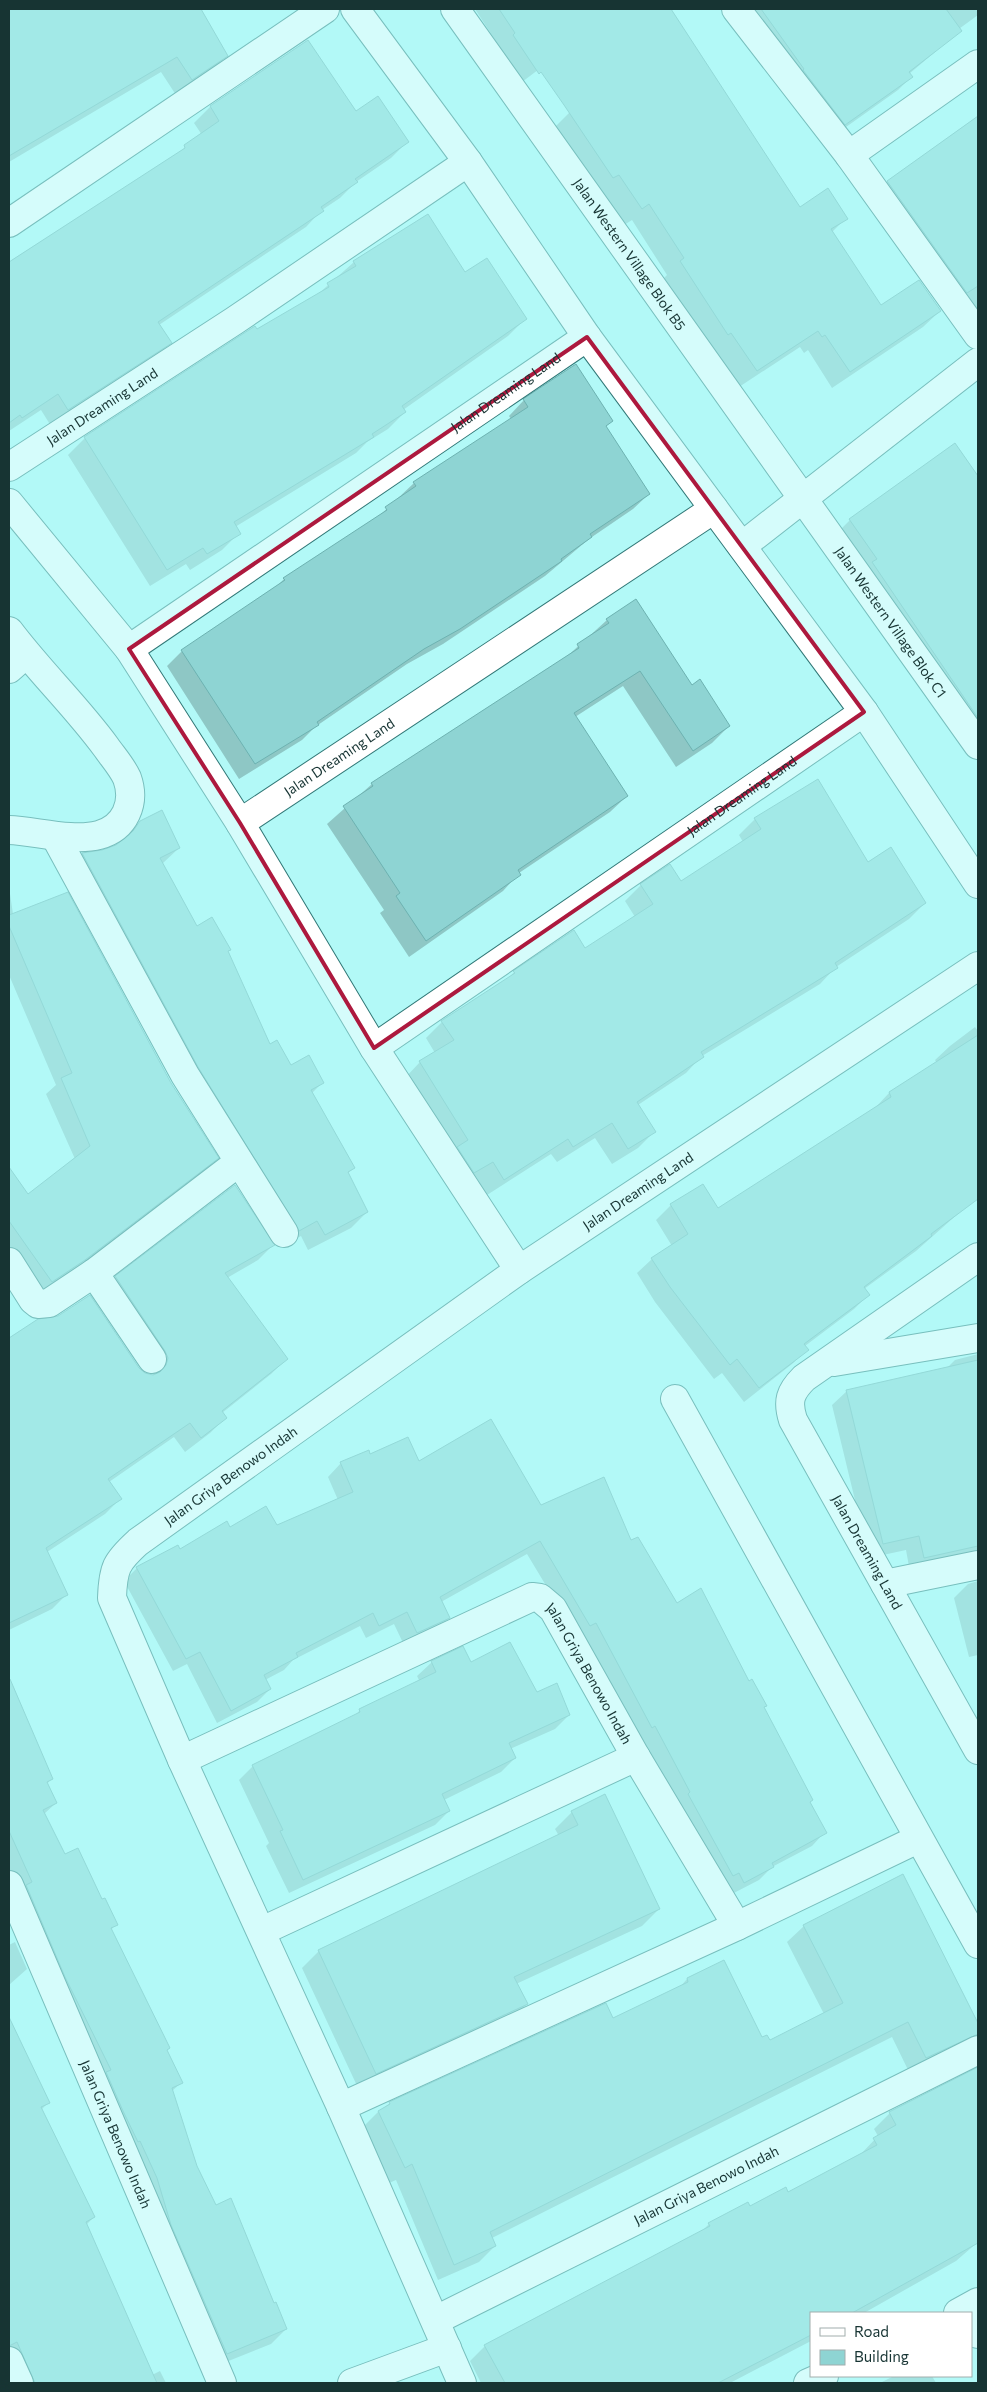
<svg xmlns="http://www.w3.org/2000/svg" width="987" height="2392" font-family="Commissioner,sans-serif">
<rect width="100%" height="100%" fill="#b2f9f7"/>
<g fill="#0003">
<polygon points="9,9 200,9 226,56 210,72 176,95 161,72 9,162"/>
<polygon points="475,9 619,9 522,82"/>
<polygon points="739,9 978,9 978,15 937,45 935,52 909,74 911,77 898,90 832,137"/>
<polygon points="308,42 356,113 407,142 391,158 356,182 340,198 322,210 306,227 159,325 170,343 154,359 51,426 41,410 9,431 9,262 174,156 202,135 194,123 210,107"/>
<polygon points="570,112 799,208 846,218 832,232 881,307 940,311 923,327 832,388 808,350 804,353 800,347 739,387 714,349 711,351 664,278 667,275 632,220 624,225 601,190 595,194 553,129"/>
<polygon points="978,116 978,316 874,195 887,182"/>
<polygon points="354,262 464,274 525,319 508,336 403,410 405,412 388,429 367,442 356,453 235,527 239,533 222,550 190,570 186,564 150,586 68,455 85,438 254,327 257,331 317,295"/>
<polygon points="524,400 612,421 605,427 649,494 633,509 589,539 545,576 443,644 407,664 315,727 302,740 239,779 167,666 182,651 274,589 284,579 377,518 414,483 511,419 509,416"/>
<polygon points="954,445 978,479 976,481 978,484 978,756 835,535 850,520"/>
<polygon points="607,620 691,687 729,726 712,743 676,767 623,686 575,717 627,796 610,812 519,873 503,891 409,957 380,913 384,910 327,824 372,784 563,660"/>
<polygon points="755,819 868,863 925,903 909,919 836,967 820,984 702,1056 686,1073 638,1105 654,1132 638,1148 612,1164 595,1138 557,1162 551,1154 487,1195 476,1177 458,1188 404,1079 420,1062 435,1053 426,1038 442,1022 506,981 514,972 573,932 584,950 635,917 625,901 641,885 681,882 743,842 739,835"/>
<polygon points="140,822 179,848 162,864 196,928 227,952 270,1046 290,1067 322,1083 312,1093 354,1168 347,1174 367,1212 351,1228 308,1250 301,1236 283,1246 67,870 82,854 102,852 117,846"/>
<polygon points="9,887 13,914 170,1083 217,1158 202,1173 68,1275 37,1296 9,1257 9,1196 21,1187 28,1196 75,1159 46,1094 56,1085 9,975"/>
<polygon points="975,1027 978,1031 978,1196 916,1251 864,1289 868,1295 854,1309 805,1346 807,1350 792,1364 744,1402 722,1373 714,1379 655,1302 637,1273 652,1259 672,1246 656,1220 671,1205 717,1210 875,1108 889,1093 937,1063 935,1060 950,1046"/>
<polygon points="273,1245 258,1260 227,1278 286,1359 271,1374 222,1413 225,1418 210,1433 185,1452 174,1437 109,1482 120,1499 105,1514 47,1552 67,1594 52,1609 9,1630 9,1338 38,1320 138,1369 144,1374 153,1376 150,1366 101,1292 116,1277"/>
<polygon points="978,1354 978,1574 910,1572 906,1550 869,1558 832,1405 847,1391 947,1368 955,1360"/>
<polygon points="369,1455 418,1463 540,1506 631,1542 676,1605 763,1708 825,1832 812,1846 772,1867 759,1880 730,1895 677,1806 642,1739 639,1740 527,1554 441,1602 449,1618 435,1631 404,1645 394,1624 366,1638 360,1626 293,1660 284,1670 265,1680 270,1689 257,1702 217,1723 187,1664 173,1671 124,1581 137,1568 230,1528 277,1527 338,1500 328,1477 341,1463"/>
<polygon points="978,1581 978,1655 969,1657 954,1598 968,1584"/>
<polygon points="463,1648 470,1664 536,1694 569,1715 555,1729 510,1749 515,1758 501,1772 444,1800 449,1811 435,1825 289,1893 266,1846 269,1843 239,1780 253,1766 353,1718 360,1710 420,1682 417,1676 431,1663"/>
<polygon points="9,1693 16,1713 51,1779 47,1784 56,1803 44,1814 65,1856 101,1901 116,1924 111,1930 181,2083 172,2091 196,2166 215,2207 286,2329 271,2344 211,2368 9,1878"/>
<polygon points="572,1812 659,1909 642,1926 516,1984 527,2004 510,2021 359,2090 302,1968 319,1951 559,1836 555,1829"/>
<polygon points="804,1926 974,2035 958,2051 910,2074 892,2037 492,2238 495,2246 479,2262 438,2280 396,2180 389,2183 362,2128 378,2112 390,2103 613,2020 680,1987 687,1979 762,2039 769,2042 824,2014 787,1942"/>
<polygon points="15,1942 27,1969 9,1985 9,1945"/>
<polygon points="9,2019 49,2102 41,2110 94,2217 86,2225 152,2375 160,2371 166,2383 14,2383 9,2370"/>
<polygon points="978,2067 978,2242 956,2261 864,2313 811,2313 811,2341 730,2383 481,2383 470,2361 485,2346 699,2234 709,2224 788,2193 859,2156 878,2136 874,2129 890,2113"/>
<polygon points="894,2376 932,2376 936,2383 880,2383"/>
</g>
<g fill="#8ed4d3" stroke="#6db2b1">
<polygon points="9,9 201,9 228,56 192,80 177,57 9,156"/>
<polygon points="499,9 671,9 800,207 828,188 848,219 831,229 881,305 919,280 941,311 850,372 825,335 822,337 818,331 757,371 731,333 728,335 680,261 684,258 649,204 642,209 619,175 613,178 564,105 541,72 539,74 513,35 515,33"/>
<polygon points="761,9 946,9 962,31 909,72 913,77 845,125 803,70 804,69"/>
<polygon points="308,40 356,111 378,96 409,142 355,179 358,182 321,207 324,211 158,322 172,343 68,410 58,394 22,418 20,415 9,423 9,262 185,148 184,145 219,121 210,106"/>
<polygon points="978,116 978,286 967,293 887,181"/>
<polygon points="428,214 465,272 487,258 527,319 402,406 406,412 372,434 374,437 234,522 241,534 207,554 203,548 167,570 84,437 255,326 257,329 329,287 327,283 356,266 353,261"/>
<polygon points="576,364 613,421 606,426 650,494 590,534 592,537 561,559 562,561 460,629 424,649 317,722 319,725 255,764 181,650 285,580 283,578 387,510 385,507 416,486 413,482 528,407 523,399"/>
<polygon points="955,443 978,476 978,718 872,562 877,559 849,519"/>
<polygon points="636,599 692,685 700,679 730,726 693,751 640,671 574,713 628,796 518,870 521,875 426,941 396,896 400,893 343,806 373,786 371,783 579,648 577,644 609,623 606,619"/>
<polygon points="818,779 868,862 891,847 926,903 835,963 838,968 701,1052 704,1057 637,1102 656,1132 628,1149 612,1123 573,1147 568,1139 504,1180 493,1162 474,1173 457,1147 468,1140 419,1061 454,1040 441,1021 515,973 513,971 574,930 585,948 653,904 640,884 670,864 681,881 761,829 754,818"/>
<polygon points="162,810 180,848 160,858 197,926 212,917 231,950 228,951 270,1044 277,1040 291,1065 309,1055 324,1083 311,1090 355,1168 348,1172 368,1212 325,1235 317,1221 299,1231 198,1067 82,853 102,850 116,845 133,831 140,821"/>
<polygon points="68,892 171,1083 219,1158 85,1260 52,1282 9,1221 9,1167 28,1194 90,1146 61,1078 72,1073 9,926 9,915"/>
<polygon points="978,1035 978,1199 931,1234 932,1236 864,1287 870,1295 804,1344 809,1350 759,1388 737,1359 730,1365 670,1287 651,1258 688,1234 670,1204 703,1184 718,1208 891,1097 889,1092"/>
<polygon points="235,1185 275,1245 225,1273 288,1359 222,1411 227,1418 201,1438 190,1423 108,1479 122,1499 46,1548 68,1595 9,1623 9,1338 38,1319 58,1316 90,1295 139,1368 145,1373 153,1375 160,1372 166,1365 168,1358 165,1351 115,1276"/>
<polygon points="978,1360 978,1546 924,1558 919,1536 883,1544 846,1390"/>
<polygon points="491,1419 541,1505 604,1477 631,1540 638,1537 677,1603 701,1588 749,1681 752,1679 767,1706 764,1707 813,1800 810,1802 827,1833 772,1863 774,1867 744,1883 739,1873 733,1876 688,1794 690,1792 655,1726 652,1728 596,1623 590,1626 540,1541 440,1597 450,1618 417,1633 407,1612 379,1626 373,1613 296,1653 298,1657 264,1675 271,1689 231,1711 200,1652 186,1659 136,1567 178,1545 180,1549 227,1521 230,1527 266,1506 277,1525 353,1492 340,1462 369,1450 370,1454 408,1437 419,1461"/>
<polygon points="510,1642 537,1692 557,1683 570,1715 509,1743 516,1758 442,1794 450,1811 303,1880 280,1831 283,1830 252,1765 360,1712 359,1709 436,1672 431,1661 463,1646 471,1662"/>
<polygon points="9,1679 10,1679 53,1779 47,1782 57,1803 43,1810 65,1854 78,1848 102,1899 105,1898 118,1925 111,1928 170,2048 167,2050 183,2083 172,2088 197,2166 216,2205 231,2198 274,2303 276,2302 287,2329 227,2354 171,2225 157,2178 140,2141 138,2142 123,2111 106,2072 111,2070 65,1977 26,1885 32,1882 9,1831"/>
<polygon points="605,1794 660,1909 514,1977 528,2004 376,2074 318,1950 578,1825 571,1811"/>
<polygon points="903,1874 978,2023 978,2034 926,2058 908,2022 490,2232 496,2246 454,2265 412,2164 405,2168 378,2111 390,2104 389,2102 606,2003 613,2018 688,1982 687,1978 724,1960 762,2037 767,2035 770,2040 843,2003 803,1925"/>
<polygon points="9,2017 50,2103 41,2107 95,2217 86,2222 157,2383 35,2383 17,2342 9,2346"/>
<polygon points="978,2067 978,2243 852,2313 811,2313 811,2335 718,2383 505,2383 484,2345 710,2226 708,2223 748,2202 750,2206 786,2187 788,2192 877,2145 873,2138 896,2125 889,2112"/>
</g>
<g fill="none" stroke-linecap="round" stroke-linejoin="round">
<g stroke="#317877" stroke-width="30">
<g id="street">
<polyline points="355,9 468,162 587,337 864,712 978,884"/>
<path id="s1" d="M455,9L978,745"/>
<polyline points="736,9 849,155 978,335"/>
<polyline points="849,155 978,64"/>
<polyline points="9,223 325,9"/>
<path id="s2" d="M9,467L234,321L468,162"/>
<polyline points="9,503 129,649 240,823 374,1048 519,1270"/>
<polyline points="742,546 978,362"/>
<path d="M9,631C39,671 76,706 106,747C113,757 122,767 127,778C136,803 125,828 99,835C73,842 35,831 9,830"/>
<path id="s3" d="M129,649L587,337"/>
<polyline points="9,669 26,654"/>
<path id="s4" d="M240,823L714,509"/>
<polyline points="55,836 185,1075 284,1233"/>
<path id="s5" d="M374,1048L864,712"/>
<path id="s6" d="M978,1257L804,1378C790,1392 787,1401 793,1420L978,1750"/>
<polyline points="9,1262 33,1300 38,1304 49,1303 94,1273 239,1162"/>
<polyline points="94,1273 152,1359"/>
<polyline points="834,1362 978,1338"/>
<polyline points="675,1399 978,1944"/>
<polyline points="885,1584 978,1565"/>
<path id="s7" d="M182,1760L532,1597L540,1598L553,1609L636,1757L737,1926"/>
<path id="s8" d="M9,1885L222,2383"/>
<polyline points="262,1931 636,1757"/>
<polyline points="341,2107 737,1926 918,1839"/>
<polyline points="958,2313 978,2302"/>
<path id="s9" d="M436,2320L978,2050"/>
<polyline points="971,2320 978,2334"/>
<polyline points="9,2361 19,2383"/>
<polyline points="352,2383 447,2348"/>
<path id="s10" d="M462,2383L341,2107L182,1760L112,1598C113,1568 116,1562 138,1542L519,1270L978,966"/>
<polyline points="808,2383 824,2376"/>
</g>
</g>
<use href="#street" stroke="#fff" stroke-width="28"/>
</g>
<path d="M0 0H987V2392H0ZM587,337L864,712L374,1048L240,823L129,649Z" fill="#b2f9f7" fill-opacity=".55" fill-rule="evenodd"/>
<path fill="none" stroke="#ad193e" stroke-width="4" stroke-linejoin="round" d="M587,337L864,712L374,1048L240,823L129,649Z"/>
<g text-anchor="middle" stroke-width="5" stroke-linejoin="round" paint-order="stroke">
<g font-size="14" fill="#173433" stroke="#fff">
<text dy="5" stroke="none"><textPath href="#s1" startOffset="301">Jalan Western Village Blok B5</textPath></text>
<text dy="5" stroke="none"><textPath href="#s3" startOffset="456">Jalan Dreaming Land</textPath></text>
<text dy="5" stroke="none"><textPath href="#s2" startOffset="111">Jalan Dreaming Land</textPath></text>
<text dy="5" stroke="none"><textPath href="#s1" startOffset="752">Jalan Western Village Blok C1</textPath></text>
<text dy="5" stroke="none"><textPath href="#s4" startOffset="119">Jalan Dreaming Land</textPath></text>
<text dy="5" stroke="none"><textPath href="#s5" startOffset="446">Jalan Dreaming Land</textPath></text>
<text dy="5" stroke="none"><textPath href="#s10" startOffset="1535">Jalan Dreaming Land</textPath></text>
<text dy="5" stroke="none"><textPath href="#s10" startOffset="1038">Jalan Griya Benowo Indah</textPath></text>
<text dy="5" stroke="none"><textPath href="#s6" startOffset="410">Jalan Dreaming Land</textPath></text>
<text dy="5" stroke="none"><textPath href="#s7" startOffset="485">Jalan Griya Benowo Indah</textPath></text>
<text dy="5" stroke="none"><textPath href="#s8" startOffset="271">Jalan Griya Benowo Indah</textPath></text>
<text dy="5" stroke="none"><textPath href="#s9" startOffset="302">Jalan Griya Benowo Indah</textPath></text>
</g>
</g>
<rect width="987" height="2392" fill="none" stroke="#173433" stroke-width="20"/>
<rect x="810" y="2312" width="162" height="65" fill="#ffffff" stroke="#a2aead"/>
<rect x="820" y="2328" width="25" height="8" fill="#ffffff" stroke="#a2aead"/>
<text x="854" y="2337" font-size="15" fill="#173433">Road</text>
<rect x="820" y="2350" width="25" height="15" fill="#8ed4d3" stroke="#a2aead"/>
<text x="854" y="2362" font-size="15" fill="#173433">Building</text>
</svg>
